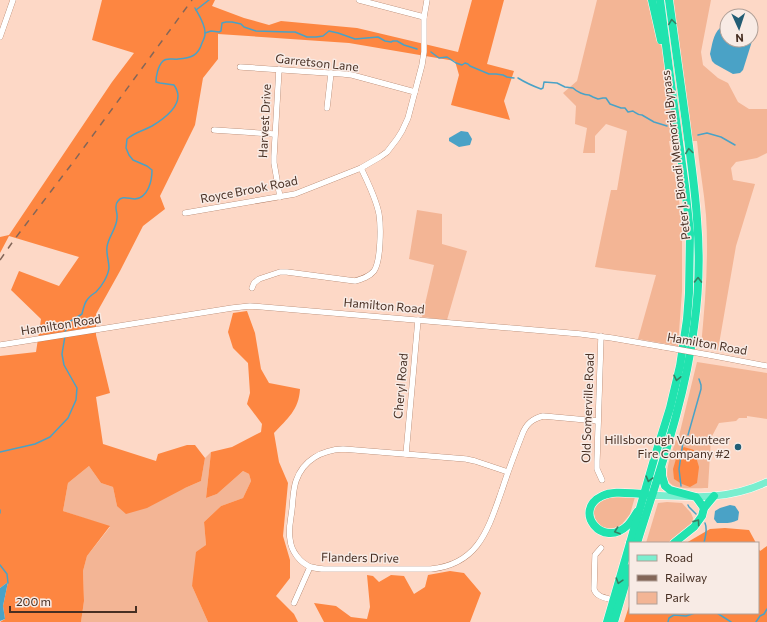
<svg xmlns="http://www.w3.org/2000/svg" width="767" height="622" font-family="Commissioner,sans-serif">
<rect width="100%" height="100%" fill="#fdd8c6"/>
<g fill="#f3b595">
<path d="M597,0H711L701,52L703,65L718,78L728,83L738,102L749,109H767V153L757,158L736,162L731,168L733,180L755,184L736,246L718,350L701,347C705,303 709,259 706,215C704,190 699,166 697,141H669L682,219V291L678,346L638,339L656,275L615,270L595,267L611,190H617L627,131L606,124L595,136V153H583L587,128L575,124L576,106L563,93L577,81Z"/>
<polygon points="417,210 442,214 442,244 467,251 447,320 422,317 434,265 409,259"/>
<path d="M697,362L767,373V419L747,416V418H739L736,421L719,423L711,438L708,488C698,488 678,490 671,484C661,477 673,450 676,440H678Z"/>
<polygon points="211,452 206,498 217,494 243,471 249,474 251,481 243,498 221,506 204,522 206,545 192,586 208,622 81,622 84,601 83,571 87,556 110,527 63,511 68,483 89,466 101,483 113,487 117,506 185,488 201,481 205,458"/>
<polygon points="613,495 635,497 630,514 623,523 624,525 613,532 595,524 592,514 597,502"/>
<polygon points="667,502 682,503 691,513 693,518 692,523 668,543 646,543 658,503"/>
</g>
<g fill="#fd8641">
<polygon points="102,0 215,0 212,6 244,18 269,25 281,21 357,28 458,52 472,0 504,0 487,64 514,71 504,101 510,120 451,105 459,75 455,61 349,43 218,34 218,59 203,78 195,125 160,196 165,209 143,226 120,271 96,314 96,335 110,393 96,397 103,444 156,461 158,454 187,445 195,445 205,458 201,481 185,488 147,508 126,514 117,506 113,487 101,483 89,466 68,483 63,511 110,526 87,556 83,571 84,601 81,622 0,622 5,619 3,606 8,582 0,588 0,356 36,352 41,319 11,290 19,271 59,286 79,257 9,236 0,253 0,237 9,235 112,82 134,53 92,40"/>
<path d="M247,311L255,333L261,369L269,383L300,389C299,410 287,419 274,433L279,462L288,483L283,536L290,560V578L276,596L294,614L298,622H208L192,586L196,552L206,545L204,522L221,506L243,498L251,481L249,474L243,471L217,494L206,498L211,452L232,447L261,432L262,424L247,404L250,393L248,363L233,348L228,332L233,313Z"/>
<polygon points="684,447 694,450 699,467 697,483 690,487 682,484 674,479 673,469 678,452"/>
<polygon points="725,528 749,530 756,543 686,543 710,529"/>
<polygon points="767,546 767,622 624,622 630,603 630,613 758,613 758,548 760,551"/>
<polygon points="450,571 464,573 481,593 470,622 324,622 314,603 336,606 351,617 367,619 370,607 367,575 373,576 379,582 391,575 404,576 414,594 425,587 428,575"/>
</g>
<g fill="#4aa2c6">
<path d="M720,28H727V40H751V31L753,36V38L743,70L740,73L733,74L715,64L712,61L710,54C712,46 713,34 720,28Z"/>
<polygon points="461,131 468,132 472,139 470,145 459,147 449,141 449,138"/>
<path d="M730,505L735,506L739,512L738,520C731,524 724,523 717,523L714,519L715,511L720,508Z"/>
<polygon points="8,582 3,606 5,619 0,621 0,588"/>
</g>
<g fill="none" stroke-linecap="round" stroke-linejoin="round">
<g stroke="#4aa2c6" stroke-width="1.5">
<polyline points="196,10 209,0"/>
<polyline points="205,33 211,31 219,32 221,31 222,23 226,22 232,22 241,24 244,27 256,31 288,32 295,32 307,37 316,37 323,36 329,31 338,33 355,39 378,37 385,41 391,42 393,41 397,41 404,45 417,49"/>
<polyline points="431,52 439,58 447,57 456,63 462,65 465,63 468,64 470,66 489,74 496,74 503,75 507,77 514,78"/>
<path d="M518,78C526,83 533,86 541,89L543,88L544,82L557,83L565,87L573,88C577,92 584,95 589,95L593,97L598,99L603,98H606L610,104L621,108H625L628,112L633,111C636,113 638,115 642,115L654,122L667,126"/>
<polyline points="698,135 707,133 721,137 735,145"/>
<path d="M65,332L69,322L82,314C83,310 84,304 87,300C89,297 93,294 96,292C102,286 108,276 109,268C109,261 106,254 107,247C108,237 117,228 117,218C118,212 113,206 118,201C122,195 129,199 135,199C148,198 152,181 152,170L147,166L133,160L129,155L126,148L127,139C135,132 143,131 152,126C162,120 178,109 178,96C178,92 176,88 174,85L160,83L156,82C156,76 158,66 163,61C167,57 173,60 178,59C191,58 198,56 202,43C203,41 205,37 205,34C206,26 199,15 195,8"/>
<polyline points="688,435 701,389 701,385 699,379"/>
<polyline points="0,452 35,444 50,437 68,418 76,400 77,388 64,365 62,354 65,336"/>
<polyline points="681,486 679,469 683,442"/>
<polyline points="688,505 689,507 696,514"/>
<polyline points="0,510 0,513"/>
<path d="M704,543C705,537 708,530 705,523"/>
<polyline points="0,565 7,574 8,583"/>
<polyline points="717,613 731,622"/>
<polyline points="668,622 669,618 674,615 686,616 695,613"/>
<polyline points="756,622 760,616 764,614 767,609"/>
</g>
<g stroke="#a56f54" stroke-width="6">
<g id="minor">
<polyline points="359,0 424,17"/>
<polyline points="0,37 13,0"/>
<polyline points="240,67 343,74 352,75 415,92"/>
<polyline points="279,69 274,156 274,163 280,197"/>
<polyline points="327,108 331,73"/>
<polyline points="214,130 274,134"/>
<polyline points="185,213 295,194 361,168 380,157 387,152 397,139 402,131 408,118 422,65 424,52 424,17 427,0"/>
<path d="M252,288L254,283L259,279L280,272H287L355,281C362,279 369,277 374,271C381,261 381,226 379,214C376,198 368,183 361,168"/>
<polyline points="601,336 597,461 597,469 602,480"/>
<polyline points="0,345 232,308 250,306 581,334 612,338 664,347"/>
<polyline points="709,355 767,366"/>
<polyline points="406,454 418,320"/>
<path d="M508,472L475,461L466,459L343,449C322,450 303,460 296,481C293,490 293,500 292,509C291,519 288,529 290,539C291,551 300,563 311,567C315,568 320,569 324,569H431C479,564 488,529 502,490C508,471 515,453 522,435C526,424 532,419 543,416L598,421"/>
<path d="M601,548L595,555L594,589C596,597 606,598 613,600"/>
<polyline points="294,603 310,567"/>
</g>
</g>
<g stroke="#fff" stroke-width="8">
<path id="major" d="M648,495C691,497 726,501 767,482"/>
</g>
<g stroke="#fff" stroke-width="9">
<g id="highway">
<polyline points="652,0 661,40"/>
<polyline points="662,470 662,476 665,486 670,490 696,497 704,508"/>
<path d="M637,512C634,517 631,522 628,525C602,550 572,510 602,496C614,490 631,494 645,494"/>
<polyline points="630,543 655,456 670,408 680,366 687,319 689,293 690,233 685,186 670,76 660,0"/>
<path d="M637,543C659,472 685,401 694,327C699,292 700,255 697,219C695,187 690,155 686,123C680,82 675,41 669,0"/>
<polyline points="674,543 694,527 702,516 704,508 714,496"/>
<polyline points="607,622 630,543"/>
<polyline points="614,622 630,568"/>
</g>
</g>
<use href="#minor" stroke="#fff" stroke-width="5.5"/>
<use href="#major" stroke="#7aeecf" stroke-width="7"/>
<use href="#highway" stroke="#21e3af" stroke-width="8"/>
<polyline stroke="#836658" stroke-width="1.5" stroke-dasharray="7 7" stroke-linecap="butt" points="0,260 14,240 74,161 192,0"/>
<g stroke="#a56f54" stroke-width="6" stroke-linecap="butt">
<polyline id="minor-bridge" points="664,347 709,355"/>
</g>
<use href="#minor-bridge" stroke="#fff" stroke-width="5.5"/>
</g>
<defs><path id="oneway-chevron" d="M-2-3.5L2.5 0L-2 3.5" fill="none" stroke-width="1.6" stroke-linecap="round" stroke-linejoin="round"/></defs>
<g stroke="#368062">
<use href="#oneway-chevron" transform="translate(672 22) rotate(-98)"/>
<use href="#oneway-chevron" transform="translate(689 151) rotate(-98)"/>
<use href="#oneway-chevron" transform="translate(698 280) rotate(-89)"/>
<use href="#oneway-chevron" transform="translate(677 378) rotate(102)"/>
<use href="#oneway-chevron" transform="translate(649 479) rotate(105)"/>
<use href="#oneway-chevron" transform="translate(697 522) rotate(-55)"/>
<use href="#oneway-chevron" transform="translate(617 531) rotate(161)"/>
<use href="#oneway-chevron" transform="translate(619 581) rotate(107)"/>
</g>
<circle fill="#215d75" stroke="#f8ebe5" stroke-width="1.5" cx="738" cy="447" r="4"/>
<g text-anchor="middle" stroke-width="3" stroke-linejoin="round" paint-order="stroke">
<g font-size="12" fill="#472f23" stroke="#f8ebe5">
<text transform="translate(317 63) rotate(6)" y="4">Garretson Lane</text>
<text transform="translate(265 121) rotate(-87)" y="4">Harvest Drive</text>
<text transform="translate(676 155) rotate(-97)" y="4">Peter J. Biondi Memorial Bypass</text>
<text transform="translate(249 190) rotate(-11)" y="4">Royce Brook Road</text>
<text transform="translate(384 306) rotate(5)" y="4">Hamilton Road</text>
<text transform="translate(61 325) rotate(-9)" y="4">Hamilton Road</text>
<text transform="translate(707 344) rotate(10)" y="4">Hamilton Road</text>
<text transform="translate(401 386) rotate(-85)" y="4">Cheryl Road</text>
<text transform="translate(588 408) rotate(-88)" y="4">Old Somerville Road</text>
<text transform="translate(360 558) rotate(1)" y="4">Flanders Drive</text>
</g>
<g font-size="12" fill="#472f23" stroke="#f8ebe5" text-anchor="end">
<text x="730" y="444">Hillsborough Volunteer<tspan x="730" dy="14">Fire Company #2</tspan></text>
</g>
</g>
<rect x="629" y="542" width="130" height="72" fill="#f8ebe5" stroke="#b1a097"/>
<rect x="637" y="555" width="20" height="6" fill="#7aeecf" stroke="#b1a097"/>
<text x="665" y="562" font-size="12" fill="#472f23">Road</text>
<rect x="637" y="575" width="20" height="6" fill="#836658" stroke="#b1a097"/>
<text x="665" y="582" font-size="12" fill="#472f23">Railway</text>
<rect x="637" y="592" width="20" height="12" fill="#f3b595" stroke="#b1a097"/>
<text x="665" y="602" font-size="12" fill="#472f23">Park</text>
<g transform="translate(739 28) rotate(177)"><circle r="19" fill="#f8ebe5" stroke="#b1a097"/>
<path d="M0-3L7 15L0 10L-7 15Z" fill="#215d75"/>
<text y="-6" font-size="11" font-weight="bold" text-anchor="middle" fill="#472f23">N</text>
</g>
<path d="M10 606v6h126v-6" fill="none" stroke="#472f23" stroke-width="2"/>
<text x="16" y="606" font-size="12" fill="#472f23" stroke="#f8ebe5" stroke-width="3" paint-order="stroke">200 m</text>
</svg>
